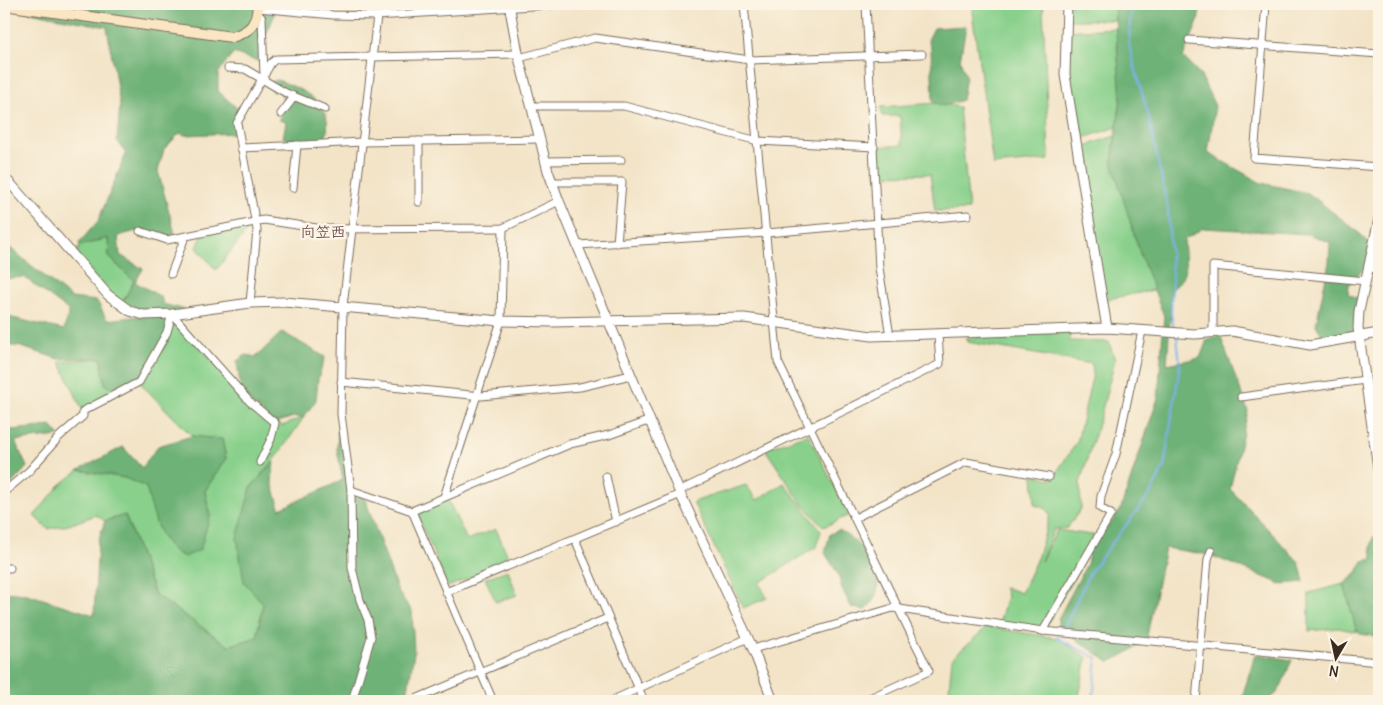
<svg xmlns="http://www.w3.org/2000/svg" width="1383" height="705" font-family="Delius,'Klee One',sans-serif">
<rect width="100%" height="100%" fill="#fcf5e5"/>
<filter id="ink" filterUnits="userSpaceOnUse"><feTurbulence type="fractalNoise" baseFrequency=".02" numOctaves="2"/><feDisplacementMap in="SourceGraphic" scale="10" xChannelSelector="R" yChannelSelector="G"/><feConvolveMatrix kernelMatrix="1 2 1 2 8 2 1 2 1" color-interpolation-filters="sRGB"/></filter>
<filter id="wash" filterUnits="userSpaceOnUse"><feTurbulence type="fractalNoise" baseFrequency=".0096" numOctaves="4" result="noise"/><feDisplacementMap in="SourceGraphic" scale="20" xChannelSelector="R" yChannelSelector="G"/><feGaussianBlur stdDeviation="1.12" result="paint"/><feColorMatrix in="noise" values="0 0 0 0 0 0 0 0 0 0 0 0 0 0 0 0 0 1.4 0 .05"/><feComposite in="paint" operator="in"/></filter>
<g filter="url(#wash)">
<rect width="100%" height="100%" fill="#f3e4c8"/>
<g fill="#88d08b" stroke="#627d54">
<polygon points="971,4 1043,4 1049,160 993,165"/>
<rect x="1067" y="4" width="48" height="16"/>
<polygon points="1116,28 1121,98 1117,127 1077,140 1065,75 1066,31"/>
<polygon points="938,103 959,107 969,210 935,211 930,174 875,175 877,147 902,145 900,116 882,116 881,107"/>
<polygon points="1115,136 1112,162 1154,290 1103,300 1079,148"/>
<polygon points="255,221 216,270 197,248 203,233"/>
<polygon points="108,238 109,257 134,281 121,305 75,257 80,246"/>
<path d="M172,314C207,354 240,395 282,426L304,417L274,461L251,487L263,603L257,637L229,646L155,595L125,515L105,521L96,515L69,525L48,529L34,516L59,486L79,470L125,478L146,487L158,528L210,516L205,491L226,458L222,440L192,436L139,382L168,342Z"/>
<polygon points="1071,330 1069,341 1109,342 1115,360 1101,414 1080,483 1081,509 1067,528 1054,529 1041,561 1057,530 1098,536 1043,631 999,624 1007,596 1004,587 1021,593 1038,556 1050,515 1045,508 1035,505 1033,475 1052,479 1077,442 1093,374 1092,364 967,342 966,338"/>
<polygon points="101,358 105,384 119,393 83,411 60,362"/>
<polygon points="808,434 849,515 824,527 803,505 765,449"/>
<polygon points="784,483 821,531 816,547 759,583 767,598 743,608 693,502 746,485 757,500"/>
<polygon points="448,500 467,540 496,529 510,561 448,587 416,512"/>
<polygon points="508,570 517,595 496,602 485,578"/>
<polygon points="1344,584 1357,632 1339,628 1309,631 1309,593"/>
<polygon points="987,627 1057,638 1087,657 1078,701 948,701 952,658"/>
</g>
<g fill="#6eb277" stroke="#546e4a">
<polygon points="4,4 553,4 379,7 254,5 275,14 263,42 263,63 233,53 218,73 218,91 240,111 237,133 185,135 180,133 164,149 158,171 175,234 164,239 136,231 118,236 120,255 143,269 135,282 161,297 163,304 186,310 169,325 168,342 143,376 119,393 105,384 101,358 59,359 18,346 4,346 4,316 64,330 69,311 24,277 4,279 4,243 71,298 97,301 107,320 148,315 121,305 134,281 109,257 108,238 80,246 79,243 98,221 126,154 117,140 120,105 107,27 4,7"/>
<path d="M1114,4H1201L1198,22L1183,57L1200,74L1215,106L1208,153L1261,183L1308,193L1357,231L1373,248L1365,267L1349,285L1348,294L1358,298V337L1325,340L1316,325L1329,262L1330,242L1308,234L1203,228L1184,240C1185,262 1190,274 1172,290L1167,364L1200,358L1207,340L1220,335L1248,411L1230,489L1299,562L1304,582L1281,584L1210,555L1165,548L1146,641L1124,655L1109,662L1058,627V619L1087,564L1090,549L1120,511L1158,398L1164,316L1140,254L1112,162L1121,98Z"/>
<polygon points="966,26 960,60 966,76 962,100 944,106 933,102 931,48 928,40 934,28"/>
<path d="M277,80C304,89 337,106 325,139L314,144L283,138L286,122L279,120C284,109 285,103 280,91L272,92L271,82Z"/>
<polygon points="282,332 325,357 318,379 316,400 304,417 294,417 275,423 241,392 237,361 246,355 256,357"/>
<polygon points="4,411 11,430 51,426 60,436 15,441 27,467 4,492"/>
<polygon points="338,428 343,434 350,488 365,499 398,592 412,611 414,653 406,701 4,701 4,592 27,594 94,615 98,541 105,521 125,515 155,595 229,646 257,637 263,603 244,582 237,538 251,487 274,461 272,482 280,509 343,480 337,449"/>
<path d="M192,436L222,439L226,458L205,491L210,516L200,550L185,557C158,548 153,511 146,487L125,478L79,470L123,447L142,468L158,446Z"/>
<path d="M839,530C866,545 895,584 865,610L852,608L842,589L838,574L825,553L830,534Z"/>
<polygon points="1373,537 1379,537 1379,637 1360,634 1356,629 1344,584 1356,574 1363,561 1373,559 1371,548"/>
<path d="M1255,654L1292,660C1276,695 1283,701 1241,701Z"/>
</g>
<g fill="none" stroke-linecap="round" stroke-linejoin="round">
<g stroke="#7fb2ec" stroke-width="2">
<polyline points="1131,4 1129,43 1131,54 1149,118 1168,209 1172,280 1171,314 1174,329"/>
<polyline points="1063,630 1090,572 1150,494 1164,467 1180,365 1177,336"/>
<polyline points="1059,636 1057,638 1097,658 1093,701"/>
</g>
</g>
</g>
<g filter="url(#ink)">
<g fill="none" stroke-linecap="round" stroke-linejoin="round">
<g stroke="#7b6b5a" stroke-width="9">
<g id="minor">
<polyline points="744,4 778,362 929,671 863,701"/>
<polyline points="866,4 879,268 890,336"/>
<polyline points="1266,4 1254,158 1379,167"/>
<polyline points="258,8 333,15 377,16 562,4"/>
<polyline points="258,14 262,18 264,77"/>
<polyline points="1189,40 1379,54"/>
<polyline points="519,58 595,38 750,60 922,54"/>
<polyline points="228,68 245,69 286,93 325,109"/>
<polyline points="532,106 624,106 758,141 874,147"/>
<polyline points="281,114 294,97"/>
<polyline points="419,141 419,202"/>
<polyline points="241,148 362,142 540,139"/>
<polyline points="545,161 621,160"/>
<polyline points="552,182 622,182 617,243"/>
<polyline points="293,188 297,145"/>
<polyline points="140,231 167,240 264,220 323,229 503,228 559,201"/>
<polyline points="578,245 767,233 968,215"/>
<polyline points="1369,268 1379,269"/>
<polyline points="171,274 185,237"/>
<polyline points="250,303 257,230 237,123 271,63 276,59 518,54"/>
<polyline points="172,314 249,401 275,423 271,439 260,462"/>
<polyline points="1213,332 1213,266 1366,281"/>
<polyline points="341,382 481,396 580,387 631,375"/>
<polyline points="1241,397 1365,380"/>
<polyline points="606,476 616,522"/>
<polyline points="351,490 412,511 493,701"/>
<polyline points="679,491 940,364 938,335"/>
<polyline points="4,492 29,471 60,436 83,416 83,411 139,382 167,332 172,314"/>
<polyline points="444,497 501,321 503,228"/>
<polyline points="412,511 570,444 609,435 645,422 651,423"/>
<polyline points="855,518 966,462 1049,477"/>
<polyline points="575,539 644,701"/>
<polyline points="4,568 10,568"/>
<polyline points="446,592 681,494"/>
<polyline points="1043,631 1111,514 1100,508 1101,496 1116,454 1142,331"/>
<polyline points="753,649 893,608 1043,631 1379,662"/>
<polyline points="352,701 371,637 368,620 360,600 352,568 351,490 341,414 343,306 377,16"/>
<polyline points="411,701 608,618"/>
<polyline points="611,701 748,638"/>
<polyline points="1196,701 1208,559 1211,551"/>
</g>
</g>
<g stroke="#7b6b5a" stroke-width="11">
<g id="tertiary">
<polyline points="509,4 519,58 548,171 559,201 679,491 753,649 773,701"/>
<polyline points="1067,4 1065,75 1107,328"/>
<polyline points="4,179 10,183 108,295 130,311 144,315 172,314 250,303 284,302 501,321 553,322 744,318 872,336 1107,328 1195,334 1232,331 1310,345 1379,333"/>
<polyline points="1379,219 1359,311 1358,328 1379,475"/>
</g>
</g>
<g stroke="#7b6b5a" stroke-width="12">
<path id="secondary" d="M4,5L232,37C251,31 257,24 258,4"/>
</g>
<use href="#minor" stroke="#fff" stroke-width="7"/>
<use href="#tertiary" stroke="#fff" stroke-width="9"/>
<use href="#secondary" stroke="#fbe6c4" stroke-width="10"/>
</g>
</g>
<g text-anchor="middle" stroke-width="5" stroke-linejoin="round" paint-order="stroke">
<g font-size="15" font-weight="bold" fill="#705355" stroke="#fcf5e5">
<text x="323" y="237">向笠西</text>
</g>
</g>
<rect width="1383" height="705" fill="none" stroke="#fcf5e5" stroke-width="20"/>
<g transform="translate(1336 658) rotate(189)" stroke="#fcf5e5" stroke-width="4" paint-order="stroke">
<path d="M0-4L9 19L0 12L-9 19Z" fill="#3b2a1e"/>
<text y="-8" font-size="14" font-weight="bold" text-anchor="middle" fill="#3b2a1e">N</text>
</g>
</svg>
